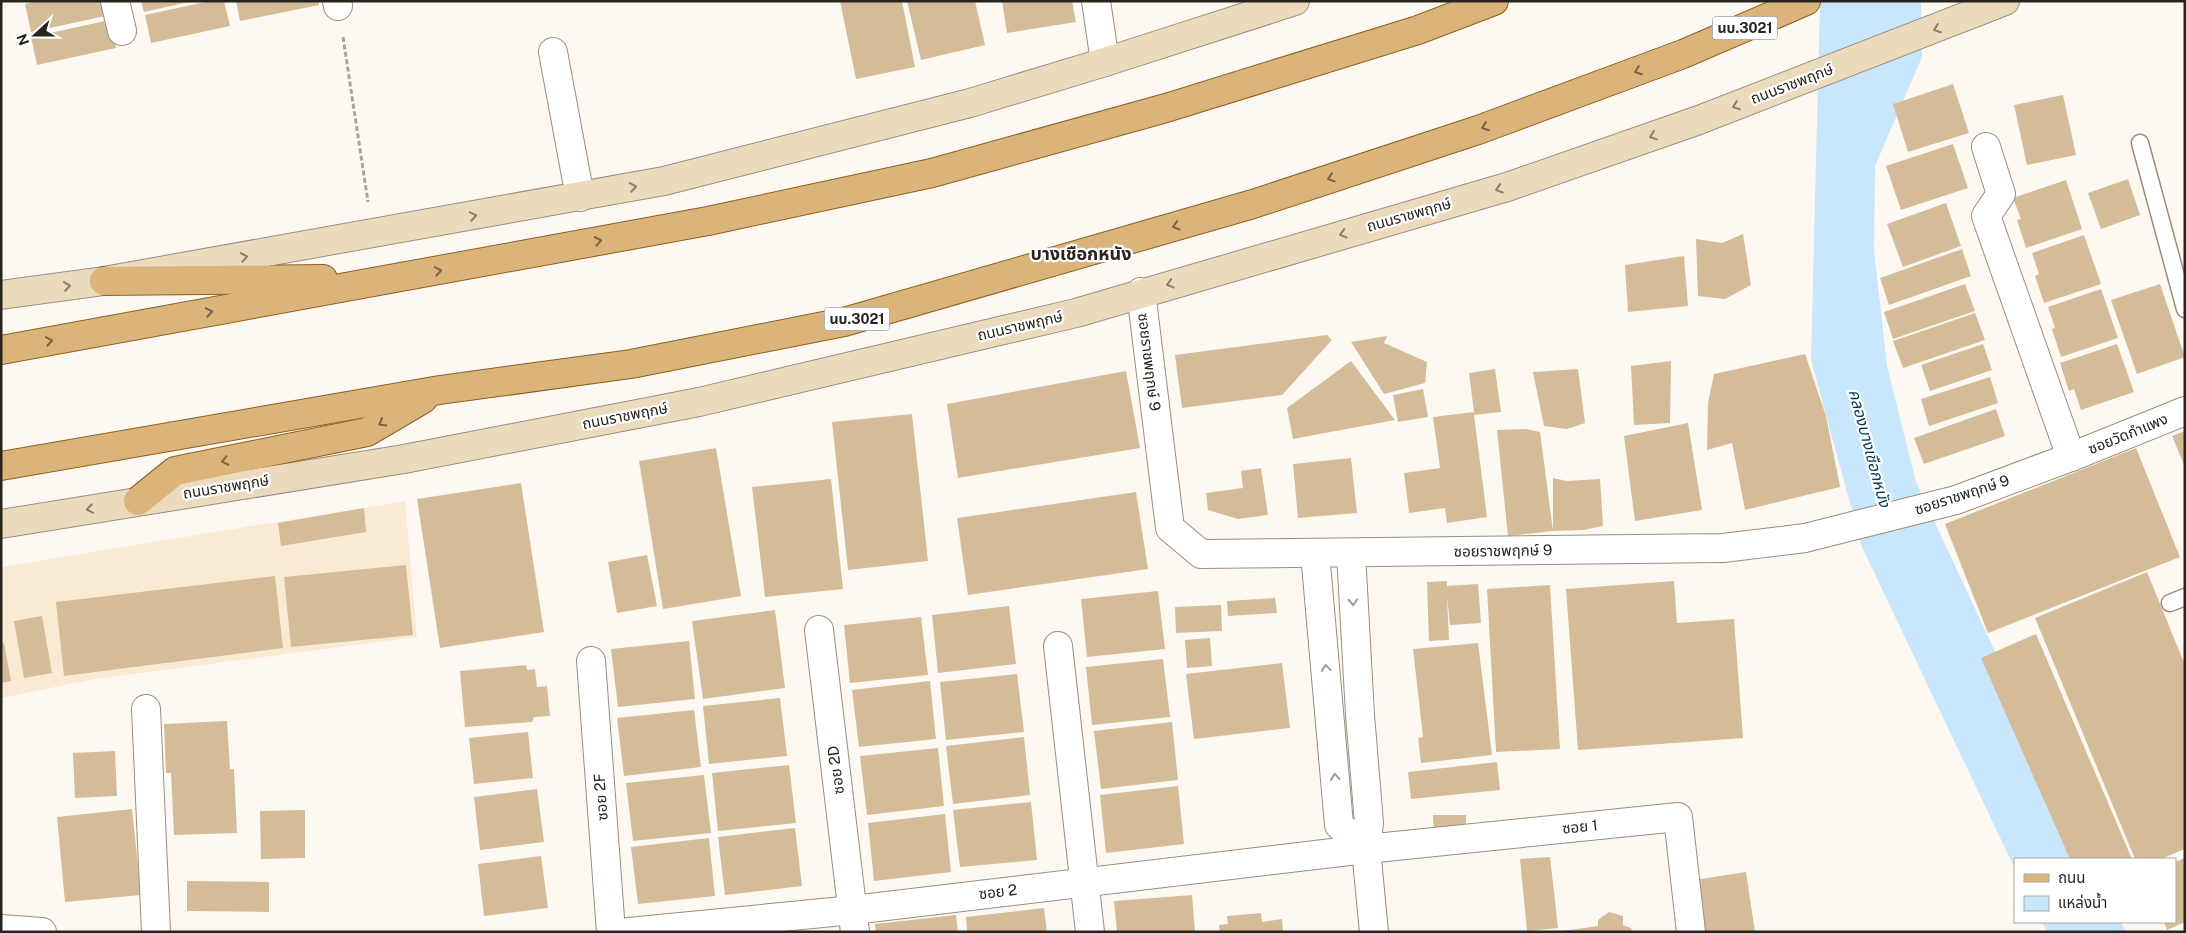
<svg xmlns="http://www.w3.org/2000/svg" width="2186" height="933" font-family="'Public Sans','Noto Sans Thai',sans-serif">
<rect width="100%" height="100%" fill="#fdf9f2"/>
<polygon fill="#fbead3" points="405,501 417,637 95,679 1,698 1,567"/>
<g fill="#c8e6fc">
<polygon points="1820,1 1921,1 1922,57 1875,166 1874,250 1887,366 1916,482 2092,859 2015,859 2015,869 1862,547 1811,360"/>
<polygon points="2042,922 2121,922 2126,932 2047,932"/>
</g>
<g fill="#d5bc99">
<polygon points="39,1 107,1 110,15 31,32 25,4"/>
<polygon points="141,1 189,1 189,2 144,12"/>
<polygon points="210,1 224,1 230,26 151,43 145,15"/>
<polygon points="236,1 319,1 319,5 240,21"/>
<polygon points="840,1 902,1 915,67 856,79"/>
<polygon points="907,1 975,1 985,45 921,60"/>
<polygon points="1002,1 1072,1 1076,22 1007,33"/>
<polygon points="110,20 116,48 37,65 31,37"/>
<polygon points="1953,84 1969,133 1908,152 1893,104"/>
<polygon points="2063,95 2076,155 2027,165 2014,105"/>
<polygon points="1953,144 1968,188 1901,210 1886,166"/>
<polygon points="2128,179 2140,215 2101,229 2088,193"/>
<polygon points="2066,180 2082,229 2026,248 2017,220 2021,219 2013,198"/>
<polygon points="1946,203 1961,246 1903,267 1887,224"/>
<polygon points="1743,234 1751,285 1725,299 1698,296 1696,239 1722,243"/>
<polygon points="2084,235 2101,284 2044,303 2035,276 2039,274 2032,253"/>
<polygon points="1962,249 1971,276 1889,305 1880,278"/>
<polygon points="1684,256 1688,306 1628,312 1625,265"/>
<polygon points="1965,284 1975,311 1893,339 1884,312"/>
<polygon points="2160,284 2185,357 2137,374 2111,300"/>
<polygon points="2101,289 2118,338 2061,357 2052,329 2055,328 2048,307"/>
<polygon points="1975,313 1985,340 1903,368 1893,341"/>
<polygon points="1327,335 1332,340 1282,395 1182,408 1175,355"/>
<polygon points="1387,336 1384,343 1427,362 1425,383 1384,394 1351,342"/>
<polygon points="1983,344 1992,370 1930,391 1921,365"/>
<polygon points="2117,344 2134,392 2081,410 2074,389 2069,391 2060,363"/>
<polygon points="1805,354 1826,416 1840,487 1745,510 1732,443 1707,450 1708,403 1714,374"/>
<polygon points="1351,361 1395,420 1293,439 1287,408"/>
<polygon points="1671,361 1670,423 1634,425 1631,366"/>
<polygon points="1495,369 1501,412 1474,415 1487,517 1447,523 1445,508 1409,513 1404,473 1440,468 1433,417 1474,412 1469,373"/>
<polygon points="1578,369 1585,423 1567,429 1544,426 1533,372"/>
<polygon points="1126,371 1140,448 958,478 947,404"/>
<polygon points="1990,377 1998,403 1929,426 1921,399"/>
<polygon points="1423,389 1428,417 1398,422 1393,395"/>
<polygon points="1996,409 2005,436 1924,464 1914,438"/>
<polygon points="912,414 928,561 848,570 832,422"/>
<polygon points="1688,423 1702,510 1635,521 1624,436"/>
<polygon points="1526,429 1540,432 1553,531 1508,536 1497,430"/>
<polygon points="2185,431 2185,467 2172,436"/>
<polygon points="716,448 741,596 663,609 639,461"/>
<polygon points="2136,448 2180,557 1988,633 1945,524"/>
<polygon points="1351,458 1357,513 1298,518 1293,464"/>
<polygon points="1261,468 1268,515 1238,519 1208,510 1206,493 1243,488 1241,471"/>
<polygon points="1553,478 1567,481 1600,479 1603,526 1584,530 1553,531"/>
<polygon points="831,479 843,589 765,597 752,487"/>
<polygon points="521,483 544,632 440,648 417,499"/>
<polygon points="1136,492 1148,569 968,595 957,518"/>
<polygon points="364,508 366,532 281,546 278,523"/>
<polygon points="647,555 657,606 617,613 608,562"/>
<polygon points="406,565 413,635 291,647 284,577"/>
<polygon points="2147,572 2185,665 2185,849 2161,859 2135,859 2035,618"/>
<polygon points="275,576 283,648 64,676 56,602"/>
<polygon points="1447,581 1447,586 1478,584 1481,623 1450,625 1447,596 1449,640 1429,641 1427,582"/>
<polygon points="1674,581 1677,623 1734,619 1743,738 1578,750 1566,589"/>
<polygon points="1550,585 1560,749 1496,752 1487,589"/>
<polygon points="1158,591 1165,649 1087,657 1081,599"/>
<polygon points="1275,598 1277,613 1228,616 1227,601"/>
<polygon points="1221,605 1222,631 1176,633 1175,607"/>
<polygon points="1009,606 1016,664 938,673 932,615"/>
<polygon points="775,610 785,688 703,699 692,621"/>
<polygon points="42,616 52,673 24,678 14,621"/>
<polygon points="921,617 928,675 850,683 844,625"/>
<polygon points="2036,634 2132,859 2070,859 1981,658"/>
<polygon points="1210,638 1212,666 1187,668 1185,640"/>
<polygon points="689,641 695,699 618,707 611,649"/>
<polygon points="1,643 4,643 11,681 1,683"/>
<polygon points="1478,643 1492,755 1421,763 1418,738 1423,737 1413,649"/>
<polygon points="1163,659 1170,717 1092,725 1086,667"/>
<polygon points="1282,663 1290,728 1194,739 1186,674"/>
<polygon points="526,665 527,670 535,669 537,687 547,686 550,716 534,717 532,722 465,727 460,671"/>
<polygon points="1017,674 1024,732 946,740 940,682"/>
<polygon points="930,681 936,739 859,747 852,690"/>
<polygon points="780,698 787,756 709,764 703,706"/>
<polygon points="694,710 701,767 624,776 617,718"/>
<polygon points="227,721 230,769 234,769 237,833 174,835 171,773 166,773 164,724"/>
<polygon points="1172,722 1178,780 1101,789 1094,731"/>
<polygon points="528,732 533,778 474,784 469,738"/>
<polygon points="1024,737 1030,795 953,804 946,746"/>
<polygon points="938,748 944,806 867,815 860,756"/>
<polygon points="115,751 117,796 75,798 73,753"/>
<polygon points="1497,762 1500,790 1411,799 1408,772"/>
<polygon points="789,765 796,823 718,831 712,773"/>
<polygon points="704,775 711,833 633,841 626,783"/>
<polygon points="1178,786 1184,844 1106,853 1100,795"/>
<polygon points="537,789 544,842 480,850 474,797"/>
<polygon points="1031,802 1037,860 960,867 953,810"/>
<polygon points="132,809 141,895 65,902 57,817"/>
<polygon points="305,810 305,858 261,859 260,811"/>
<polygon points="945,814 951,872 874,881 868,823"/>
<polygon points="1433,815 1466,815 1466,836 1434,836"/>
<polygon points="795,828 802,886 725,895 718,837"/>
<polygon points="709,838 715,896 638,904 631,847"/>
<polygon points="541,856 548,908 484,916 478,864"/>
<polygon points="1550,857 1558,928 1527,931 1520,859"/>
<polygon points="2185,858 2185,922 2167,930 2164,922 2175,922 2175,862"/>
<polygon points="1746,872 1755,932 1696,932 1688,881"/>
<polygon points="187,881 269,882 269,912 187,911"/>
<polygon points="1192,895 1195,932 1117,932 1114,901"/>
<polygon points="1044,908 1047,932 967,932 966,917"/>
<polygon points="1609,912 1623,916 1623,925 1631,928 1632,932 1556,932 1598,926 1598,920"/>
<polygon points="1261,913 1262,922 1282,919 1283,932 1220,932 1219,925 1228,924 1227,916"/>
<polygon points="956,915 958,932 876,932 875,924"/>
</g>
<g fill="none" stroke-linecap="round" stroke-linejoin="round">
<g stroke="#998e7f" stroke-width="19">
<g id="service">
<polyline points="2140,143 2185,309"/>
<polyline points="2170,603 2185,597"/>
</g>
</g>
<g stroke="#998e7f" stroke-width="30">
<g id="minor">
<polyline points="115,1 122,31"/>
<polyline points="337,1 338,6"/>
<polyline points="1096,1 1105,62"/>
<polyline points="553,52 580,197"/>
<polyline points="1986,147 2001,194 1986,216 2071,457"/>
<polyline points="1141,292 1170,528 1201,554 1723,548 1805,538 1956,500 2071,457 2185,411"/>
<polyline points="1315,553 1339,825 1366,849"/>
<polyline points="1351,553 1360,715 1369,823 1366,849 1374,932"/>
<polyline points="819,630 855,932"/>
<polyline points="1058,646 1090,932"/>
<polyline points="591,661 611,932"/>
<polyline points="146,709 156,932"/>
<polyline points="1,929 42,932"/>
<polyline points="629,932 853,910 1366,849 1678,817 1691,932"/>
</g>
</g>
<g stroke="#998e7f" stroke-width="30">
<g id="secondary">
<polyline points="1,295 104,281 664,181 970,103 1105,62 1295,1"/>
<polyline points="1,524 404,459 699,402 1076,313 1507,187 1699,120 2005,1"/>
</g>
</g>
<g stroke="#8b6120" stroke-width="30">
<g id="primary">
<polyline points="104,281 323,279"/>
<polyline points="1,350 708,221 932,173 1166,108 1418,30 1494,1"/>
<polyline points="1,466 440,390 631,364 844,322 1253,204 1478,130 1683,54 1806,1"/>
<polyline points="138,501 175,471 367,432 423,399"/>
</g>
</g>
<polyline stroke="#a9a59e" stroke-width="3" stroke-dasharray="5 2.5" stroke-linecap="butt" points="343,37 368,202"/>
<use href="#service" stroke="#fff" stroke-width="16"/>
<use href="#minor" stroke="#fff" stroke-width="28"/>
<use href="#secondary" stroke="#ecdabd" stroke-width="28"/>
<use href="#primary" stroke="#dab47a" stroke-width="28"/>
</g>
<defs><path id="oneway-chevron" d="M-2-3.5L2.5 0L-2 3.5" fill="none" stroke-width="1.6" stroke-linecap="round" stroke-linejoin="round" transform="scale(1.25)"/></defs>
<g stroke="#8a7e6d">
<use href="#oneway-chevron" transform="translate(1937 29) rotate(159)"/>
<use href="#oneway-chevron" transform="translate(1736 106) rotate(159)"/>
<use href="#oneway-chevron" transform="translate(1653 136) rotate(161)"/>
<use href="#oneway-chevron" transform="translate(633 187) rotate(-10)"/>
<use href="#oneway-chevron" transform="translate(1499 189) rotate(164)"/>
<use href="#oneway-chevron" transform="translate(473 216) rotate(-10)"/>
<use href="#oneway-chevron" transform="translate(1343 234) rotate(164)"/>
<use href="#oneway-chevron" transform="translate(244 257) rotate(-10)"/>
<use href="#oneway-chevron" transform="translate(1170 284) rotate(164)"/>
<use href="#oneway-chevron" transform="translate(67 286) rotate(-8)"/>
<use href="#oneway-chevron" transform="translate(90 509) rotate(170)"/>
</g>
<g stroke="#786447">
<use href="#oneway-chevron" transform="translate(1638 71) rotate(160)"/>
<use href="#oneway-chevron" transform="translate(1485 127) rotate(160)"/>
<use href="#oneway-chevron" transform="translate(1331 178) rotate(162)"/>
<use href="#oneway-chevron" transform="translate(1176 226) rotate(164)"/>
<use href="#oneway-chevron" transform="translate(598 241) rotate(-10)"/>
<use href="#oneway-chevron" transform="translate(438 271) rotate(-10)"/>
<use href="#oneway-chevron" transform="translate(209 312) rotate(-10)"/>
<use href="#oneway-chevron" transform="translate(49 341) rotate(-10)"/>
<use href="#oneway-chevron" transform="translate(382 423) rotate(150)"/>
<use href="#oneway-chevron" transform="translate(225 461) rotate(168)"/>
</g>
<g stroke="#9e9c99">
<use href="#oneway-chevron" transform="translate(1353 602) rotate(87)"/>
<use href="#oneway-chevron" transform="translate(1326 668) rotate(-95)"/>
<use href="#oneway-chevron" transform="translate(1335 777) rotate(-95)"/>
</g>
<g text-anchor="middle" stroke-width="4.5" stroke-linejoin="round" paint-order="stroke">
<g fill="#fff" stroke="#686561" stroke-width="1">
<rect x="1712.5" y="16.5" width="65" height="23" rx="4"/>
<rect x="824.5" y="307.5" width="65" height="23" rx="4"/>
</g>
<g font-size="14" font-weight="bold" fill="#27231d">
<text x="1745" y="33">นบ.3021</text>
<text x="857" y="324">นบ.3021</text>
</g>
<g font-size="15" fill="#27231d" stroke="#fff">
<text transform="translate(1792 84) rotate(-21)" y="5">ถนนราชพฤกษ์</text>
<text transform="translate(1409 215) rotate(-16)" y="5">ถนนราชพฤกษ์</text>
<text transform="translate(1020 326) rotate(-13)" y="5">ถนนราชพฤกษ์</text>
<text transform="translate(1149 362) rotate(83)" y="5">ซอยราชพฤกษ์ 9</text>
<text transform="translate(625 416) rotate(-11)" y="5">ถนนราชพฤกษ์</text>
<text transform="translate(2128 434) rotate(-22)" y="5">ซอยวัดกำแพง</text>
<text transform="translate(226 487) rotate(-9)" y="5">ถนนราชพฤกษ์</text>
<text transform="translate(1962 495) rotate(-18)" y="5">ซอยราชพฤกษ์ 9</text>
<text transform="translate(1503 551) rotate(-1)" y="5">ซอยราชพฤกษ์ 9</text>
<text transform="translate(836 770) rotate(-97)" y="5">ซอย 2D</text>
<text transform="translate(601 797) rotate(-94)" y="5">ซอย 2F</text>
<text transform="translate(1580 827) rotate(-6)" y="5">ซอย 1</text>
<text transform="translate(998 892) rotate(-7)" y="5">ซอย 2</text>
</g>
<g font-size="16" font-style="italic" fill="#063852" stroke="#fff">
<text transform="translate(1870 448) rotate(75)" y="6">คลองบางเชือกหนัง</text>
</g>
<g font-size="18" font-weight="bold" fill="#27231d" stroke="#fff">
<text x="1081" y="260">บางเชือกหนัง</text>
</g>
</g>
<rect width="2186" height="933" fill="none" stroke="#27231d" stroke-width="5"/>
<rect x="2014" y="858" width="162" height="65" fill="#ffffff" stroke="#a9a7a5"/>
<rect x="2024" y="874" width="25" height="8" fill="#dab47a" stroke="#a9a7a5"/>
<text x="2058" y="883" font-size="15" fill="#27231d">ถนน</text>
<rect x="2024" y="896" width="25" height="15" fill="#c8e6fc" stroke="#a9a7a5"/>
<text x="2058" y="908" font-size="15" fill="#27231d">แหล่งน้ำ</text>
<g transform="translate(35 35) rotate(249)" stroke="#ffffff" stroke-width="4" paint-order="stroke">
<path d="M0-4L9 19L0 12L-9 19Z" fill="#27231d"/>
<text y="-8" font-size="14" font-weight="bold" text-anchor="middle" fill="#27231d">N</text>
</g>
</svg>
